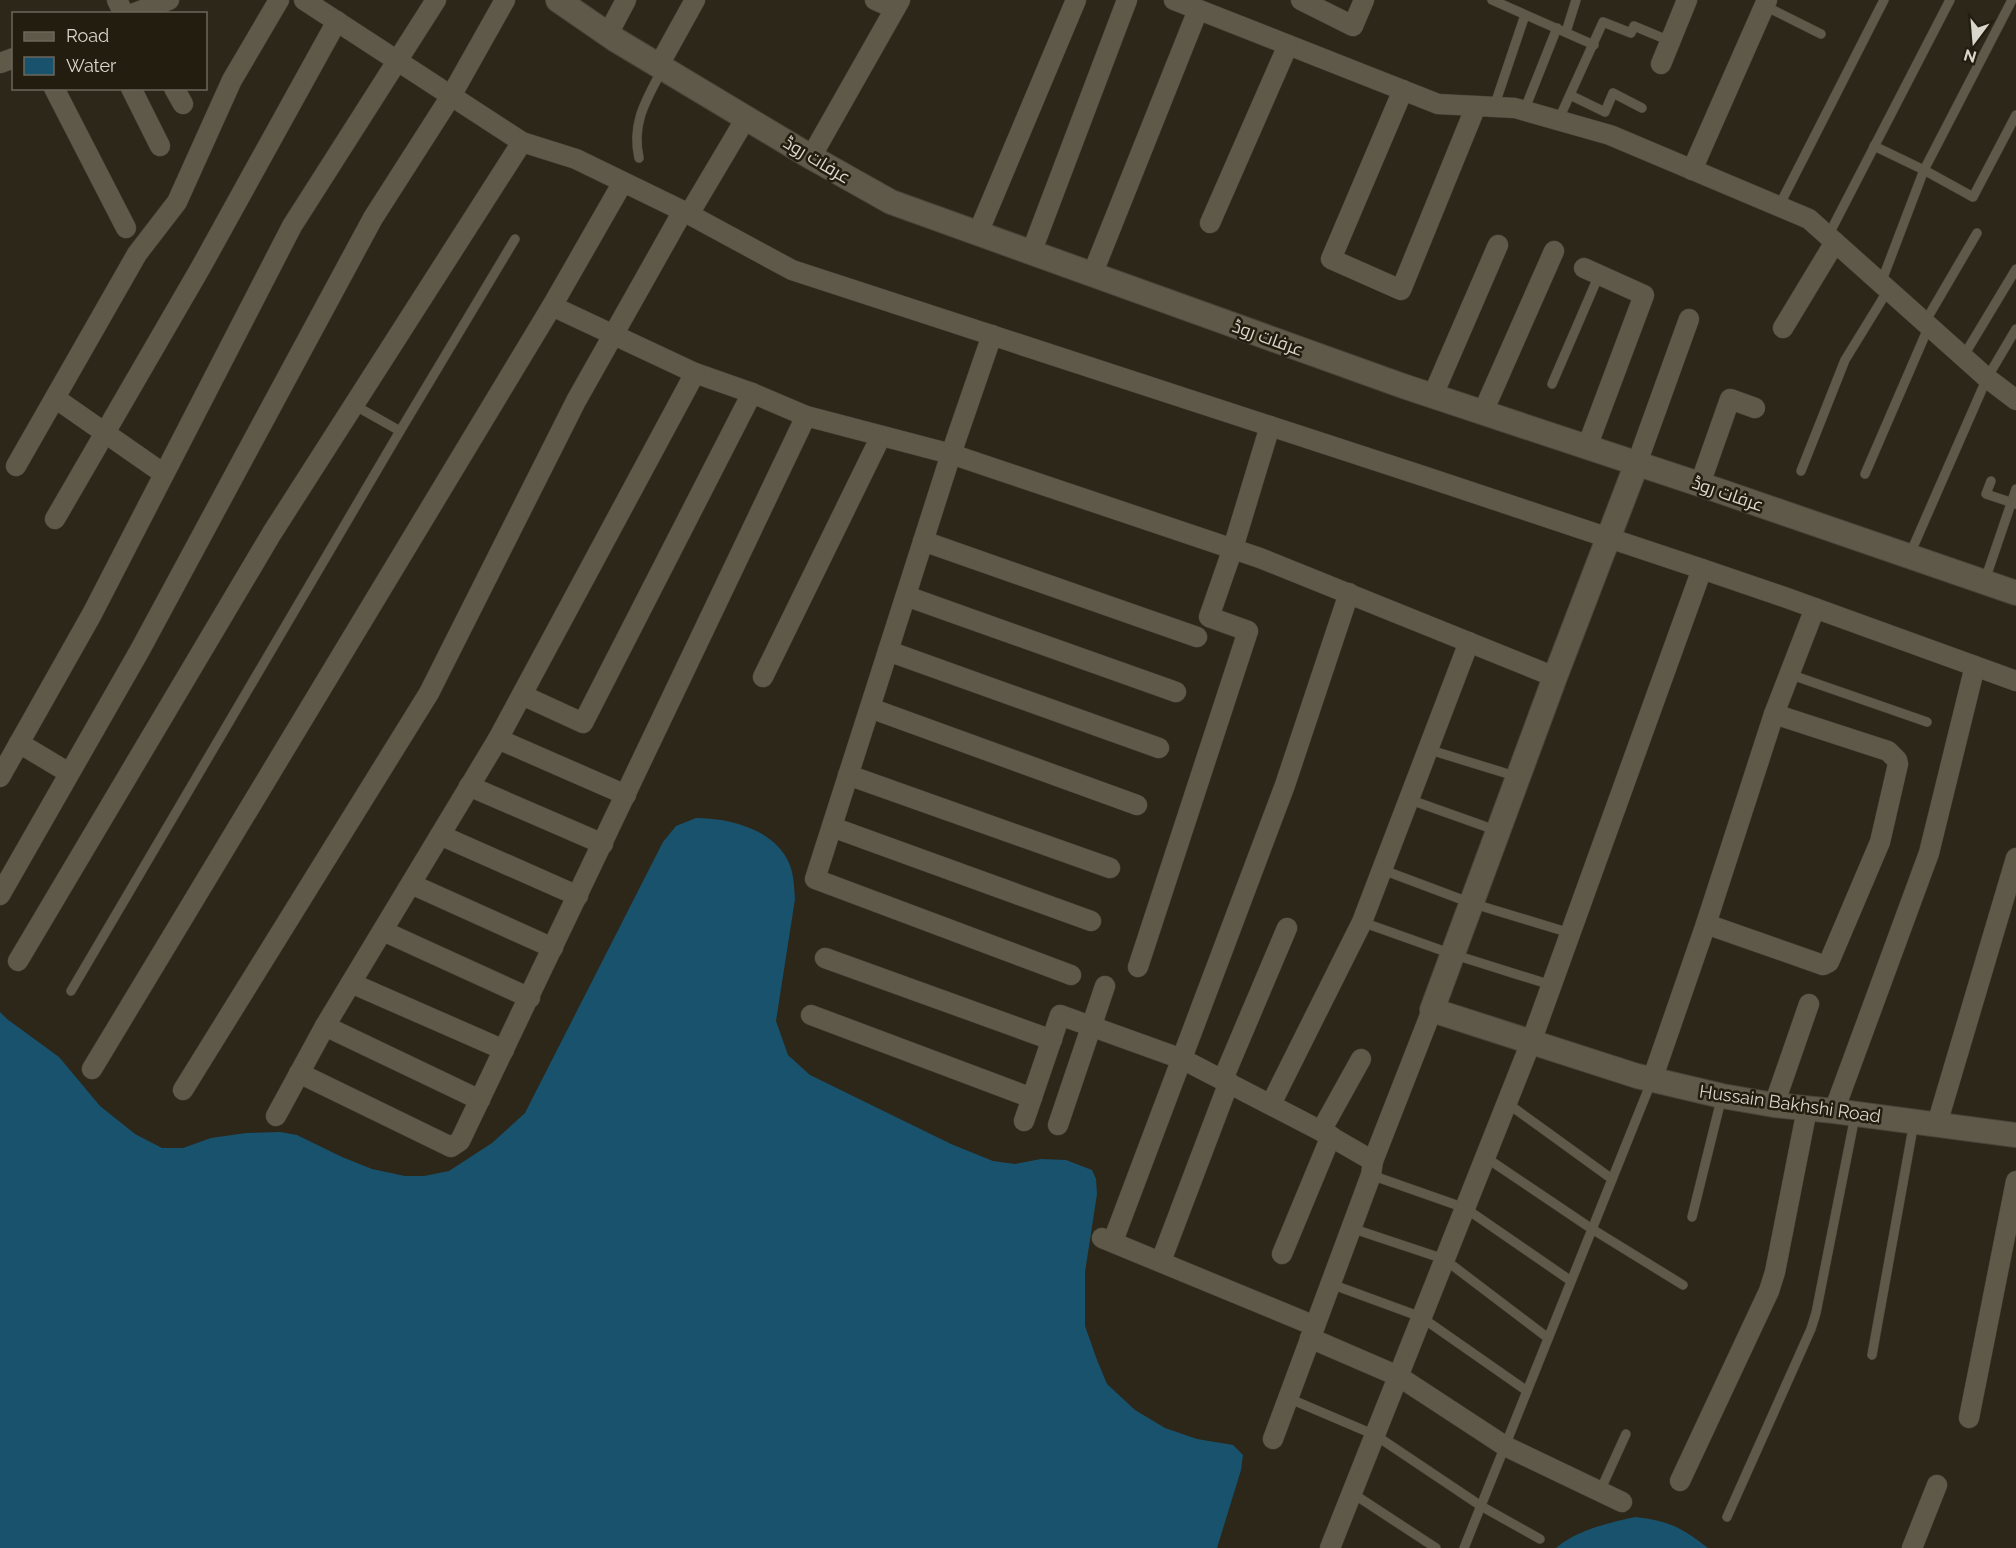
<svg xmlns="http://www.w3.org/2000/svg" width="2016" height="1548" font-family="Raleway,Cairo,sans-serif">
<rect width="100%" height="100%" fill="#2c2719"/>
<g fill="#19526d">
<path d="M696,818C728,818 775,829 789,863C794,874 794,887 795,899L776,1021L788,1055L810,1075L951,1144L993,1161L1015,1164L1041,1159L1066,1160L1092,1170L1096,1179L1097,1194L1085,1272V1326L1097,1360L1107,1384L1135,1410L1165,1428L1197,1439L1233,1445L1243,1455L1241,1470L1217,1548H0V1012L7,1019L59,1057L100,1106L135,1134L162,1148H183L211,1138L246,1133L280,1132L297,1135L342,1157L372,1169L405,1176H424L449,1171L492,1143L525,1113L663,842L676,826Z"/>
<path d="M1635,1517C1669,1521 1681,1527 1708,1548H1556C1577,1530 1608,1523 1635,1517Z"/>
</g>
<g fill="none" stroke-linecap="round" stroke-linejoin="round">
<g stroke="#484338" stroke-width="10">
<g id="service">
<polyline points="1492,0 1594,45"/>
<polyline points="1765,6 1821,34"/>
<polyline points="1566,32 1576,0"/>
<polyline points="1570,95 1605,112 1613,93 1642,108"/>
<polyline points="1494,107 1525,15"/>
<polyline points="1524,111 1557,28"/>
<polyline points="1558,121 1603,22 1631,33 1634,26 1670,41"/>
<polyline points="1874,146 1924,170 1973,197 2016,115"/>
<path d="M639,158C631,122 647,99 663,68"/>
<polyline points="1779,206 1884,0"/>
<polyline points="1828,236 1950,0"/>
<polyline points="1881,283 1924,170 2012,0"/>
<polyline points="1925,322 1977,233"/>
<polyline points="1963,357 2016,269"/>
<polyline points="1552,384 1599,275"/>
<polyline points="354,405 400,431"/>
<polyline points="1801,471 1845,360 1888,290"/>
<polyline points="1865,474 1929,326"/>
<polyline points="1991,481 1986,494 2016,504"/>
<polyline points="1910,554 1987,378 2016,329"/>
<polyline points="1985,580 2016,489"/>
<polyline points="1789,674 1927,722"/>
<polyline points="1427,749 1518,777"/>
<polyline points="1408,799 1498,831"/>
<polyline points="1383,870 1471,903 1570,933"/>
<polyline points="1362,922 1452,954 1551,985"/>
<polyline points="71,991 400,431 515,239"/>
<polyline points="1507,1103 1612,1179"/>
<polyline points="1485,1157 1592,1229 1683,1285"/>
<polyline points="1371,1175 1465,1208 1571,1281"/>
<polyline points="1692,1217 1722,1096"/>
<polyline points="1351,1228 1444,1259 1548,1338"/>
<polyline points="1331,1284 1421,1317 1527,1391"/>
<polyline points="1872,1355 1914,1122"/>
<polyline points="1288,1398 1375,1435 1481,1506 1540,1539"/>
<polyline points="1600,1491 1626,1434"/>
<polyline points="1352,1493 1436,1548"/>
<polyline points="1727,1517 1811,1329 1816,1313 1855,1116"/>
<polyline points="1464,1548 1652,1080"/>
</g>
</g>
<g stroke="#484338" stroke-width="21">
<g id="minor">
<polyline points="117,0 124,14"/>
<polyline points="304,0 522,142 576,159 683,211 792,270 1423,476 1702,569 1787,598 2016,681"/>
<polyline points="875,0 895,9"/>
<polyline points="1174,0 1438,104 1515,108 1610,135 1809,219 1987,378 2016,400"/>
<polyline points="1301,0 1353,26 1364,0"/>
<polyline points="132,14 169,0"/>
<polyline points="608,34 626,0"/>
<polyline points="0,63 14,58"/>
<polyline points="1661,64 1687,0"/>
<polyline points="659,65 695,0"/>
<polyline points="54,88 126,228"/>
<polyline points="131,88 160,146"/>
<polyline points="174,88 183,104"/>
<polyline points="1403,90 1331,259 1401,290 1476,106"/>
<polyline points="811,157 900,0"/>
<polyline points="1692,170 1767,0"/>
<polyline points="689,214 746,118"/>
<polyline points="1210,223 1288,45"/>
<polyline points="978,233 1076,0"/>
<polyline points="1031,253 1127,0"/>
<polyline points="1584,268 1644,295 1587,447"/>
<polyline points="1092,275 1198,10"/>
<polyline points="552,306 695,373 752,393 806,416 951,454 1260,558 1555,677"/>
<polyline points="1783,328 1835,242"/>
<polyline points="992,335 951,454 815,879 1071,975"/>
<polyline points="1433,395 1498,245"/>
<polyline points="55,398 164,474"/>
<polyline points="1483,412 1554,251"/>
<polyline points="1637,463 1689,319"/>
<polyline points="16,466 137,254 177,202 232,80 279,0"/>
<polyline points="1700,484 1730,399 1755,408"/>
<polyline points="55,519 201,267 337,21"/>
<polyline points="923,541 1197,637"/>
<polyline points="906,596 1176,692"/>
<polyline points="888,651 1159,748"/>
<polyline points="763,677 881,436"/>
<polyline points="522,695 583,723 752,393"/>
<polyline points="870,708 1137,805"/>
<polyline points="498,739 626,795"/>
<polyline points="19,743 69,773"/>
<polyline points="848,775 1110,868"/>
<polyline points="0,777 92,614 292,226 436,0"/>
<polyline points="469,786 603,844"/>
<polyline points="832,827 1091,921"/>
<polyline points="440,835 578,896"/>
<polyline points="411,884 553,948"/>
<polyline points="0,895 140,650 373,218 451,96 505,0"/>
<polyline points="1706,924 1823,965 1829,962 1880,842 1898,764 1897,760 1888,751 1774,714"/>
<polyline points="383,931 530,998"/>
<polyline points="825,958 1052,1040"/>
<polyline points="18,961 272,533 522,142"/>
<polyline points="1138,967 1248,631 1209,617 1233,548 1270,426"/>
<polyline points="351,983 504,1050"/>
<polyline points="811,1015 1032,1098"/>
<polyline points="325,1026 480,1100"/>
<polyline points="92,1069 552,306 623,182"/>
<polyline points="299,1073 451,1147 460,1141 806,416"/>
<polyline points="1223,1079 1287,928"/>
<polyline points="1652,1080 1706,924 1774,714 1815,608"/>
<polyline points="183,1090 429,693 576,401 683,211"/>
<polyline points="1271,1104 1362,922 1469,642"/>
<polyline points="1774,1105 1809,1004"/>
<polyline points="1834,1111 1929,853 1975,666"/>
<polyline points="276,1116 325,1026 498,739 695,373"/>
<polyline points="1024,1121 1060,1015 1182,1059 1321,1131 1373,1161"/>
<polyline points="1937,1124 2016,858"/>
<polyline points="1058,1125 1105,986"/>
<polyline points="1321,1131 1361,1059"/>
<polyline points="1102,1238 1315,1326"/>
<polyline points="1113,1241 1285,785 1349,593"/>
<polyline points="1282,1254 1331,1136"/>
<polyline points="1161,1261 1229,1082"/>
<polyline points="1310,1338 1398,1376 1505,1446 1622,1502"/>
<polyline points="1969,1418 2016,1181"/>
<polyline points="1273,1439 1371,1175 1373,1161 1432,1010"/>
<polyline points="1680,1481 1769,1291 1775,1272 1807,1109"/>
<polyline points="1330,1548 1531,1042 1702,569"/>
<polyline points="1912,1548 1937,1485"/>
</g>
</g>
<g stroke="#484338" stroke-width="26">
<g id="tertiary">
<polyline points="558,0 616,40 811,157 891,202 1403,386 1717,490 2016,593"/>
<polyline points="1637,463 1555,677 1432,1010 1637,1076 1722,1096 1774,1105 1834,1111 2016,1135"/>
</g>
</g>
<use href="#service" stroke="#5f5949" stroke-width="9"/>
<use href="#minor" stroke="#5f5949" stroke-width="20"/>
<use href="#tertiary" stroke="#5f5949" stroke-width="24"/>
</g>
<g text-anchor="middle" stroke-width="5" stroke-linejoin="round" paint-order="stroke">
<g font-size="18" fill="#d9d6cc" stroke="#231d0f">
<text transform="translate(817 160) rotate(31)" y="6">عرفات روڈ</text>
<text transform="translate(1268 338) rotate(20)" y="6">عرفات روڈ</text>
<text transform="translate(1728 494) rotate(19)" y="6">عرفات روڈ</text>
<text transform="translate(1790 1104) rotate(8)" y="6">Hussain Bakhshi Road</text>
</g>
</g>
<rect x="12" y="12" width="195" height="78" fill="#231d0f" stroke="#6c675b" stroke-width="1.5"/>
<rect x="24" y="32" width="30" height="9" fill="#5f5949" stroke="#6c675b" stroke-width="1.5"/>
<text x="66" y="42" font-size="18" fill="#d9d6cc">Road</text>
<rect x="24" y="57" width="30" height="18" fill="#19526d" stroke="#6c675b" stroke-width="1.5"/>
<text x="66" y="72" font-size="18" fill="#d9d6cc">Water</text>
<g transform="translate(1974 42) rotate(196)" stroke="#231d0f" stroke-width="4.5" paint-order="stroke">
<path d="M0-4.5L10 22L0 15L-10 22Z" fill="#d9d6cc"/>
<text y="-9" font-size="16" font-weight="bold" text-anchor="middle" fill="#d9d6cc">N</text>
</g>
</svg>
